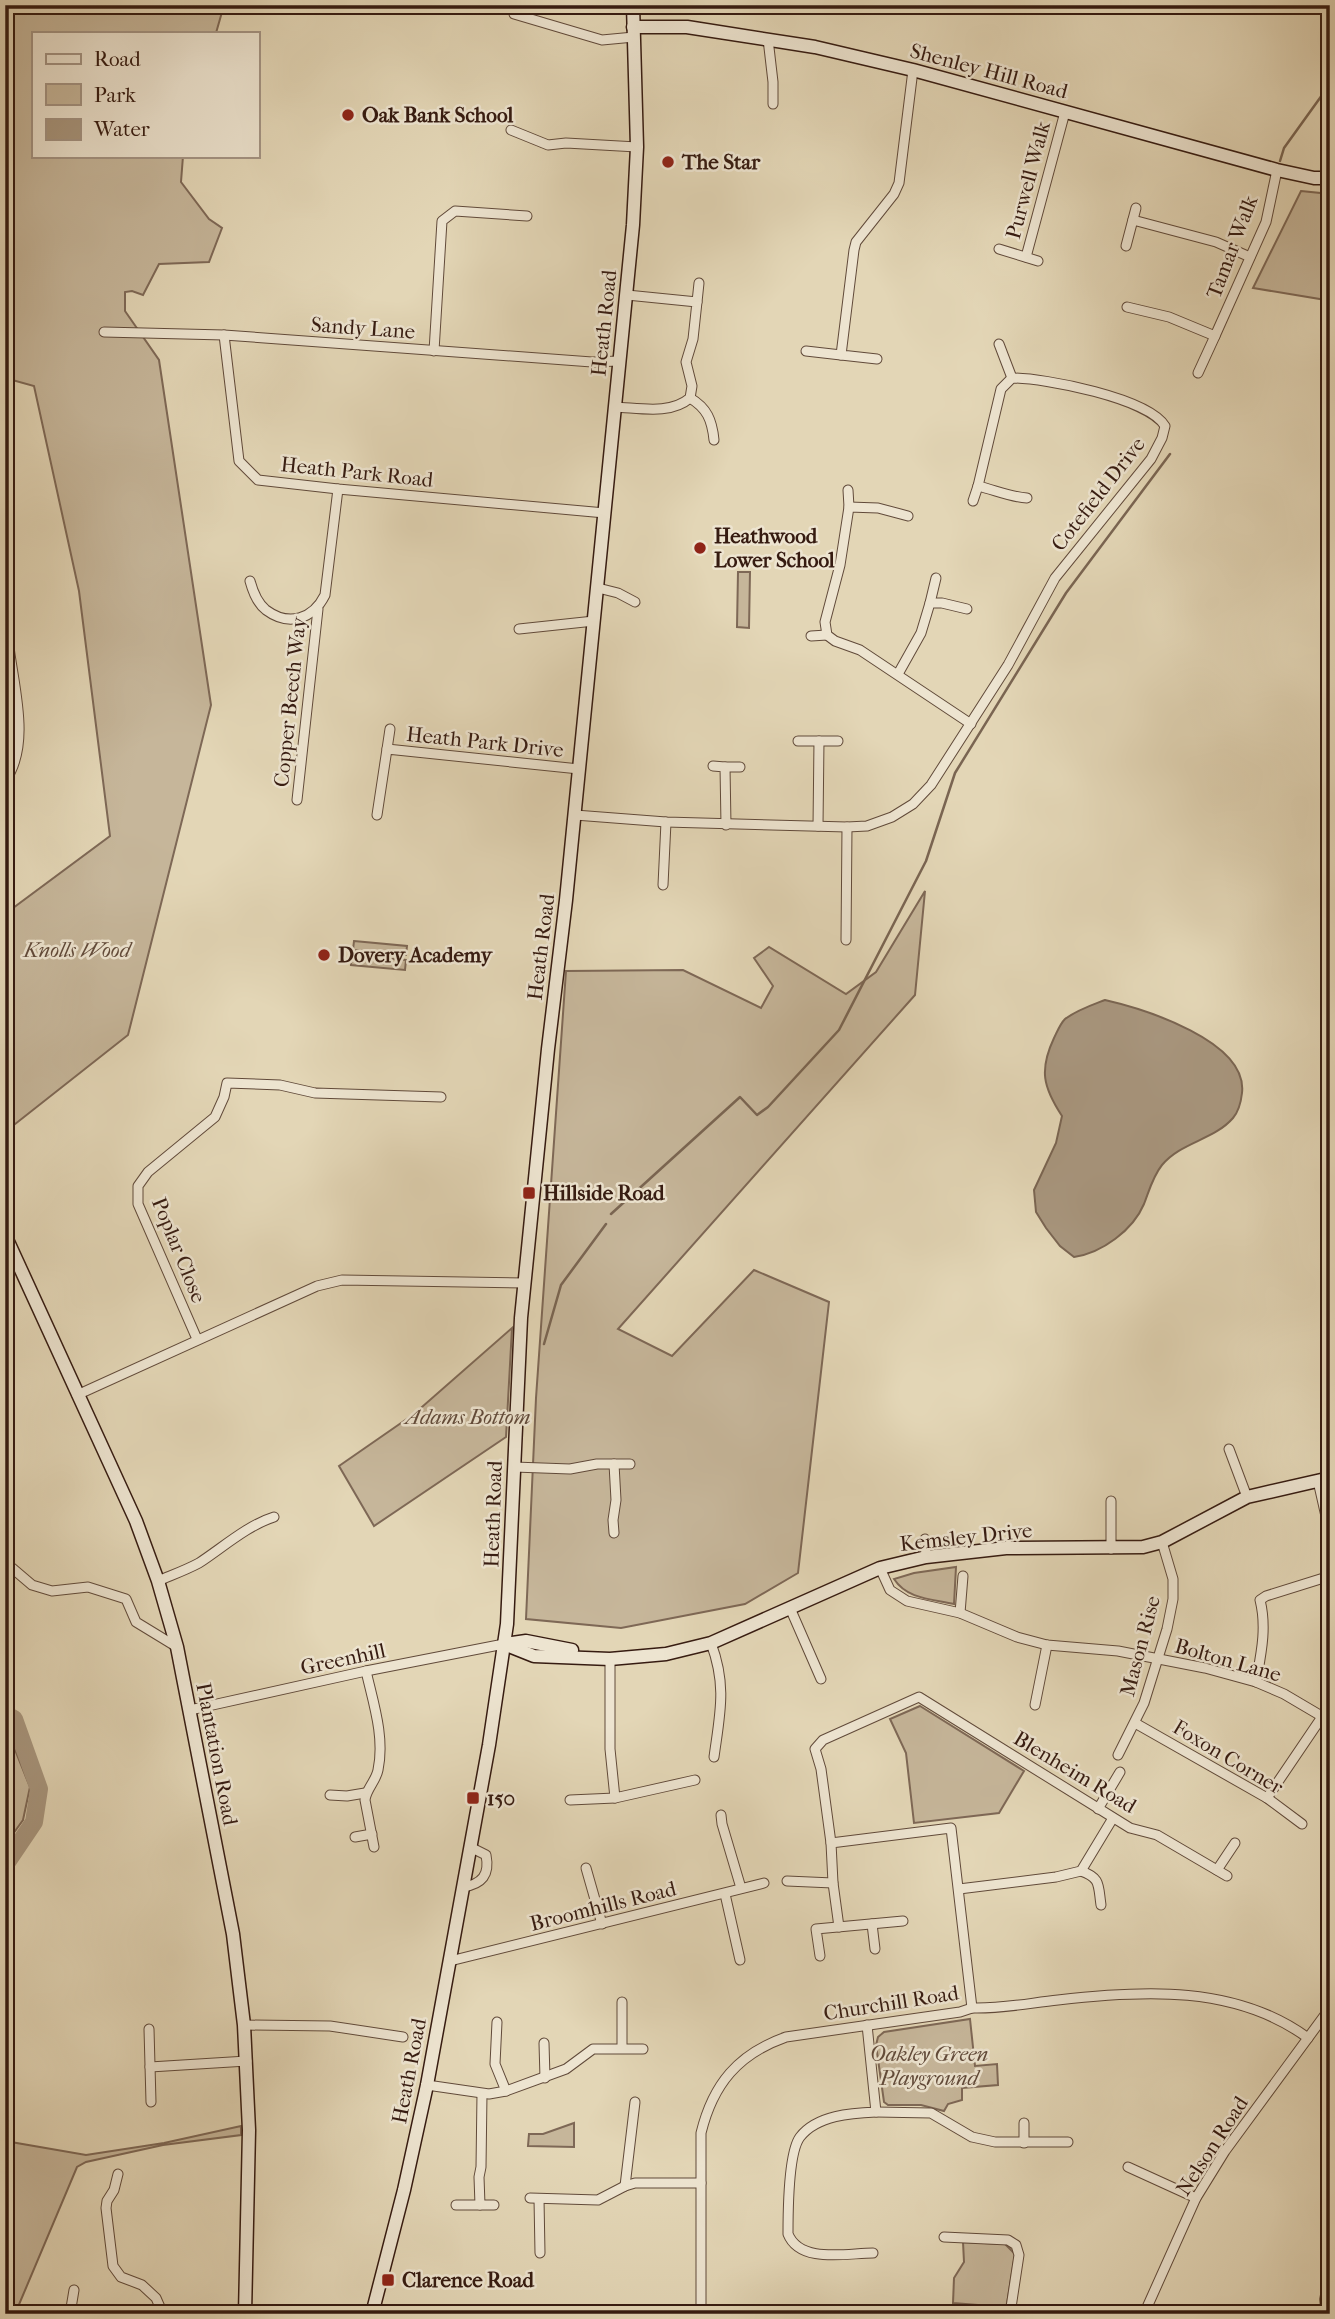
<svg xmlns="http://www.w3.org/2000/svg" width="1335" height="2319" font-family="'IM FELL French Canon',serif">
<rect width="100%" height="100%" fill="#e3d6b6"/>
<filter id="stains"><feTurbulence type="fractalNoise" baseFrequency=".00286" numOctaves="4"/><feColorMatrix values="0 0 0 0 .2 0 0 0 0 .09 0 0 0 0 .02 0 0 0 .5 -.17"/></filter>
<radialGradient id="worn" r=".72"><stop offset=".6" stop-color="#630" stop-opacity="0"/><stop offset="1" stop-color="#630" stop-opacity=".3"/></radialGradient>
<g fill="#c6b69a" stroke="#7e6856" stroke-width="2">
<polygon points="5,5 224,5 216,33 33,33 33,156 183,156 181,182 209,219 222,228 209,262 159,264 143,295 132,291 125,292 125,311 159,360 211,705 128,1035 5,1132 5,914 110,836 79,591 34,386 5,378"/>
<polygon points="1301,191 1330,194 1330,284 1326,300 1253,288"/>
<polygon points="738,572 750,572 749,628 737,627"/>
<polygon points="925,891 915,995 618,1329 672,1356 754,1270 829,1302 798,1573 745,1604 621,1628 526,1619 536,1398 566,971 683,970 761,1008 773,986 754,958 769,947 846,994 876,972"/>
<polygon points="354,941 407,946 406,955 353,950"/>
<polygon points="352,955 406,960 405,970 351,965"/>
<polygon points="512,1328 506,1437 374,1526 339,1466 414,1414"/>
<path d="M956,1567L954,1604C931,1599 907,1599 894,1579L914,1573Z"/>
<polygon points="920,1706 1024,1771 999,1813 914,1823 906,1753 890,1719"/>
<polygon points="5,1725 30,1787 23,1820 5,1845"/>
<polygon points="970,2019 975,2066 997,2064 998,2085 962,2088 962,2100 948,2104 944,2111 921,2105 888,2105 884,2102 876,2045 878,2037 884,2032"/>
<polygon points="574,2123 574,2147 528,2146 529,2134 543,2134"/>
<polygon points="241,2126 241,2135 163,2145 86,2162 77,2167 15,2314 5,2314 5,2141 86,2155 164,2143"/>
<polygon points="963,2242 1005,2244 1015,2254 1007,2304 1003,2307 953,2303 954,2278 964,2262"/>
</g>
<path fill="#a8967e" stroke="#7a6552" stroke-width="2" d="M1105,1000C1144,1009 1248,1041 1242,1093C1241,1102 1239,1111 1233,1118C1214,1140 1181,1142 1162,1165C1153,1176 1149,1191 1144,1204C1133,1230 1102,1253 1074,1257L1060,1246L1046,1228L1036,1212L1034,1190L1056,1143L1062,1116C1043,1087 1039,1070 1054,1038C1057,1032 1060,1024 1065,1019C1077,1010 1092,1005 1105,1000Z"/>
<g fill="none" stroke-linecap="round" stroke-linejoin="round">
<g stroke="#7a6552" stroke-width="2.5">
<polyline points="1280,161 1284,148 1330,84"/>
<polyline points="611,1214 740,1097 757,1115 768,1107 839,1030 926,861 955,773 1066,593 1170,454"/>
<polyline points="544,1344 561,1285 606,1224"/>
</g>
<polyline stroke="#a8967e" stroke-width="18" points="5,1714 14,1719 39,1789 34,1822 5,1865"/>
<g stroke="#614a3a" stroke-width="11">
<g id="street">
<polyline points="514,14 602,40 634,37"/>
<polyline points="768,39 773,82 773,104"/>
<polyline points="511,130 548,145 566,143 637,147"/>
<polyline points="1133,220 1216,242 1250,257"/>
<polyline points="1126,246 1136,208"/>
<polyline points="999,249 1038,261"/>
<polyline points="1026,257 1065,112"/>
<polyline points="697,302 699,283"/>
<polyline points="1127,307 1169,317 1215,336 1266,222 1277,170"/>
<polyline points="104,332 224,335 592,362 619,361"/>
<polyline points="224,335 239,461 258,480 338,489 605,513"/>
<polyline points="999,344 1012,378"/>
<polyline points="434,351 442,221 455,211 527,216"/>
<polyline points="806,351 841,355"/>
<polyline points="877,359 841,355 854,250 856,242 894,194 899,183 913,70"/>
<polyline points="1198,373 1215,336"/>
<path d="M690,398C707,408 712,420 714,440"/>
<path d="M615,407C640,408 670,415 690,398L692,386L686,362L693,339L697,302L627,295"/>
<polyline points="848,490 849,507"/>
<polyline points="973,501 978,486"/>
<polyline points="908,516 878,508 849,507 840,565 825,622 827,635 835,641 860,650 971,724"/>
<path d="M250,581C253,592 257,603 266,610C289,627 313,619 325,595L338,489"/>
<polyline points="598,588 618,593 635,602"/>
<polyline points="930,603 936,578"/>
<polyline points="519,629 594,621"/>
<polyline points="811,636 827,635"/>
<path d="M5,643L9,647C14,688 31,745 5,781"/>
<polyline points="898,674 921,633 930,603 942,603 967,609"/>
<polyline points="798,741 819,741 818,826"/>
<polyline points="819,741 838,741"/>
<polyline points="387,749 390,729"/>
<polyline points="713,766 725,767 726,825"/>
<polyline points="725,767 740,767"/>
<polyline points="297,800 318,609"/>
<polyline points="377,815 387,749 579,769"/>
<path d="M575,815L666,822L847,827L867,826L892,817L913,804L931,785L1008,665L1055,578L1151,459L1162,438L1165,426C1148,398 1045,378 1012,378L1001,389L978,486C995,490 1010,497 1027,498"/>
<polyline points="663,885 666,822"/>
<polyline points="846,940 847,827"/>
<polyline points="197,1339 138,1204 138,1186 148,1172 215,1117 224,1097 227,1083 280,1085 315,1093 441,1097"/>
<polyline points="77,1395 317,1286 342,1280 525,1283"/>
<polyline points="1229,1449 1247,1497"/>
<polyline points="614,1464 630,1464"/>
<polyline points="514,1467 570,1469 597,1464 614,1464 616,1500 613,1520 614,1533"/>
<polyline points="1318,1481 1330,1534"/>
<polyline points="925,1539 926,1557"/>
<polyline points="1111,1549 1111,1501"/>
<polyline points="5,1562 32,1585 52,1591 88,1587 126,1599 136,1622 177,1647"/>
<polyline points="880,1568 890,1590 907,1601 960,1613 1017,1637 1047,1645 1118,1651 1205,1668 1256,1682 1284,1694 1323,1717"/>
<path d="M158,1581C172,1575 186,1570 199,1563C222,1548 248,1525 274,1517"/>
<polyline points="790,1608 821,1679"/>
<polyline points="960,1613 963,1576"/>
<path d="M711,1643C727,1686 720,1713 714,1757"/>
<polyline points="610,1659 610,1749 615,1798 695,1780"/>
<path d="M366,1671C373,1702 385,1737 378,1770C376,1781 366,1789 365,1800L374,1847"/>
<path d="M1256,1682C1261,1654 1267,1628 1260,1600L1266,1596L1330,1576"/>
<polyline points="1035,1705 1047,1645"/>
<polyline points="190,1710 366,1671 504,1644"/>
<polyline points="1135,1723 1267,1798 1302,1824"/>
<polyline points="1118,1755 1144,1703 1167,1629 1173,1599 1173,1579 1162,1542"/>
<polyline points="330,1795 347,1796 365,1793"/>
<polyline points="1267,1798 1330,1705"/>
<polyline points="570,1800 615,1798"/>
<polyline points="1098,1809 1120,1772"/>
<polyline points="721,1815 722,1824 741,1888"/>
<polyline points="355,1837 372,1834"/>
<polyline points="831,1843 821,1769 815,1749 823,1740 919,1697 1130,1828 1157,1835 1227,1876"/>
<polyline points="586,1868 602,1924"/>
<polyline points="1217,1870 1235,1843"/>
<path d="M1081,1871C1101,1878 1098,1885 1101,1905"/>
<polyline points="787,1881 833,1883"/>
<path d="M463,1887C482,1884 490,1875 486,1855L470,1847"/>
<polyline points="959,1889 1056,1877 1081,1871 1113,1818"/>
<polyline points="725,1894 740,1960"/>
<polyline points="872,1924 875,1949"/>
<polyline points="839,1927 833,1883 831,1843 951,1828 972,2008"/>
<polyline points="820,1956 816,1929 903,1921"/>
<polyline points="450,1961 764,1883"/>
<polyline points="497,2022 495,2064 506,2091"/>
<polyline points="244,2025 330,2026 403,2037"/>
<path d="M867,2025L876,2112C852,2113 817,2115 800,2137C788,2153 788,2213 788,2234C800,2264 847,2253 873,2253"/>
<polyline points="149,2029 151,2102"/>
<polyline points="544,2043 545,2078"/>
<polyline points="622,2048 622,2002"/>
<polyline points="150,2067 247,2061"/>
<polyline points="427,2085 489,2094 506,2091 566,2069 593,2049 643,2049"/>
<polyline points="876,2112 931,2113 972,2137 995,2142 1068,2142"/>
<polyline points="1024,2123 1024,2143"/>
<polyline points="1128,2167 1196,2198"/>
<polyline points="118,2174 114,2190 107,2201 106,2208 113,2266 121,2277 142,2285 156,2298 163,2314"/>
<polyline points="625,2186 635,2102"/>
<polyline points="530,2198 598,2200 625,2186 635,2183 701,2183"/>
<polyline points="539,2199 540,2253"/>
<polyline points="456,2205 494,2205"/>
<polyline points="480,2205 479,2177 481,2167 482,2094"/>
<polyline points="944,2237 1008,2240 1016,2245 1019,2255 1010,2314"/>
<path d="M1330,2285C1324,2294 1322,2304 1330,2311"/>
<polyline points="70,2314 74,2290"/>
<path d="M701,2314V2133C713,2084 738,2054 786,2037L960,2012L972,2008C1001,2009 1030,2003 1058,2000C1143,1990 1236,1985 1308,2038"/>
<polyline points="1144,2314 1196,2198 1225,2151 1330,2008"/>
</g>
</g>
<g stroke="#361b11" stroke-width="15">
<g id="secondary">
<polyline points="633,27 687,27 815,47 913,70 1277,170 1314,178 1330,178"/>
<polyline points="5,1235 136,1521 158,1581 177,1647 233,1934 244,2025 249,2130 245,2314"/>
<polyline points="504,1644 534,1656 610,1659 666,1654 711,1643 880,1568 926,1557 1006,1548 1143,1547 1162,1542 1247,1497 1330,1478"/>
<polyline points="504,1644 526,1641 572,1650"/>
<polyline points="372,2314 404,2190 427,2085 489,1745 507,1624 521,1318 548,1049 566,900 633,225 637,147 633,5"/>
<polyline points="846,2314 954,2314"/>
</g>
</g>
<use href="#street" stroke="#ede4d0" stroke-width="9"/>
<use href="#secondary" stroke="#ede4d0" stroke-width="12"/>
</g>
<g fill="#8f2418" stroke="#ede4d0" stroke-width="2.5">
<circle cx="348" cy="115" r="7"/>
<circle cx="668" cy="162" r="7"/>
<circle cx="700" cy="548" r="7"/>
<circle cx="324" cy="955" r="7"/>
<rect x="522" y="1186" width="14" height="14" rx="3.5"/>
<rect x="466" y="1791" width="14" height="14" rx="3.5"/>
<rect x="381" y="2273" width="14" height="14" rx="3.5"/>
</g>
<g text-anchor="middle" stroke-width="5" stroke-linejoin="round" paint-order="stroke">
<g font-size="21" fill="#361b11" stroke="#ede4d0">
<text transform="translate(989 71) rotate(15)" y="7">Shenley Hill Road</text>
<text transform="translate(1028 180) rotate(-75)" y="7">Purwell Walk</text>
<text transform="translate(1232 247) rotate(-69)" y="7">Tamar Walk</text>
<text transform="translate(604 323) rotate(-84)" y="7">Heath Road</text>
<text transform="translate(363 328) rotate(4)" y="7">Sandy Lane</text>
<text transform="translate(357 472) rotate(6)" y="7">Heath Park Road</text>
<text transform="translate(1098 494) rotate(-52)" y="7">Cotefield Drive</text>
<text transform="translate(290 702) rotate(-84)" y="7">Copper Beech Way</text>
<text transform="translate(485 742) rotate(6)" y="7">Heath Park Drive</text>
<text transform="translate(541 947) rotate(-83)" y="7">Heath Road</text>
<text transform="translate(179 1250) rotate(68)" y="7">Poplar Close</text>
<text transform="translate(493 1514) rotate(-88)" y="7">Heath Road</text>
<text transform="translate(966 1537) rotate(-6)" y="7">Kemsley Drive</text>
<text transform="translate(1140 1646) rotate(-75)" y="7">Mason Rise</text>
<text transform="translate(343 1659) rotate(-12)" y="7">Greenhill</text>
<text transform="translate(1228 1660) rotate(16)" y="7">Bolton Lane</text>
<text transform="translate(217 1754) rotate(79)" y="7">Plantation Road</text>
<text transform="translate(1228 1757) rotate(31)" y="7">Foxon Corner</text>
<text transform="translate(1075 1772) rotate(31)" y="7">Blenheim Road</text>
<text transform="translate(603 1906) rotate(-14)" y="7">Broomhills Road</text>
<text transform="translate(891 2003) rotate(-9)" y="7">Churchill Road</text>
<text transform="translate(409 2071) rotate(-79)" y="7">Heath Road</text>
<text transform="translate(1212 2146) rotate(-57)" y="7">Nelson Road</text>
</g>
<g font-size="21" font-weight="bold" fill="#361b11" stroke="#ede4d0" text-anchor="start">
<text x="362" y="122">Oak Bank School</text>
<text x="682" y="169">The Star</text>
<text x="714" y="543">Heathwood<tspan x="714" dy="24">Lower School</tspan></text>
<text x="338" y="962">Dovery Academy</text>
<text x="543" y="1200">Hillside Road</text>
<text x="487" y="1805">150</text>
<text x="402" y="2287">Clarence Road</text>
</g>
<g font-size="21" font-style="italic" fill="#614a3a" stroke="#ede4d0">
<text x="77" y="957">Knolls Wood</text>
<text x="468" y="1424">Adams Bottom</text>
<text x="929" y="2061">Oakley Green<tspan x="929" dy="24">Playground</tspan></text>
</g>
</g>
<rect width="1335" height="2319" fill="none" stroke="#e3d6b6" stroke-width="28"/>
<rect x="7" y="7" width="1321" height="2305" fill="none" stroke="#361b11" stroke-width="3.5"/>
<rect x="14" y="14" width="1307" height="2291" fill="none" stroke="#361b11" stroke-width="2"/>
<rect x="32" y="32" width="228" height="126" fill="#ede4d0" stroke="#a49484" stroke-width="2"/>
<rect x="46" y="54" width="35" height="10" fill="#ede4d0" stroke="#a49484" stroke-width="2"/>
<text x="94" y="66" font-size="21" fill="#361b11">Road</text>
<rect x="46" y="84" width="35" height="21" fill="#c6b69a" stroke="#a49484" stroke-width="2"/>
<text x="94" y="102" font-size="21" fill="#361b11">Park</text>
<rect x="46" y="119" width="35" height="21" fill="#a8967e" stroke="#a49484" stroke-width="2"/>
<text x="94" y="136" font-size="21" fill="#361b11">Water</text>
<rect width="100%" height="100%" filter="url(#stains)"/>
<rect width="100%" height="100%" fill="url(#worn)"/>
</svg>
